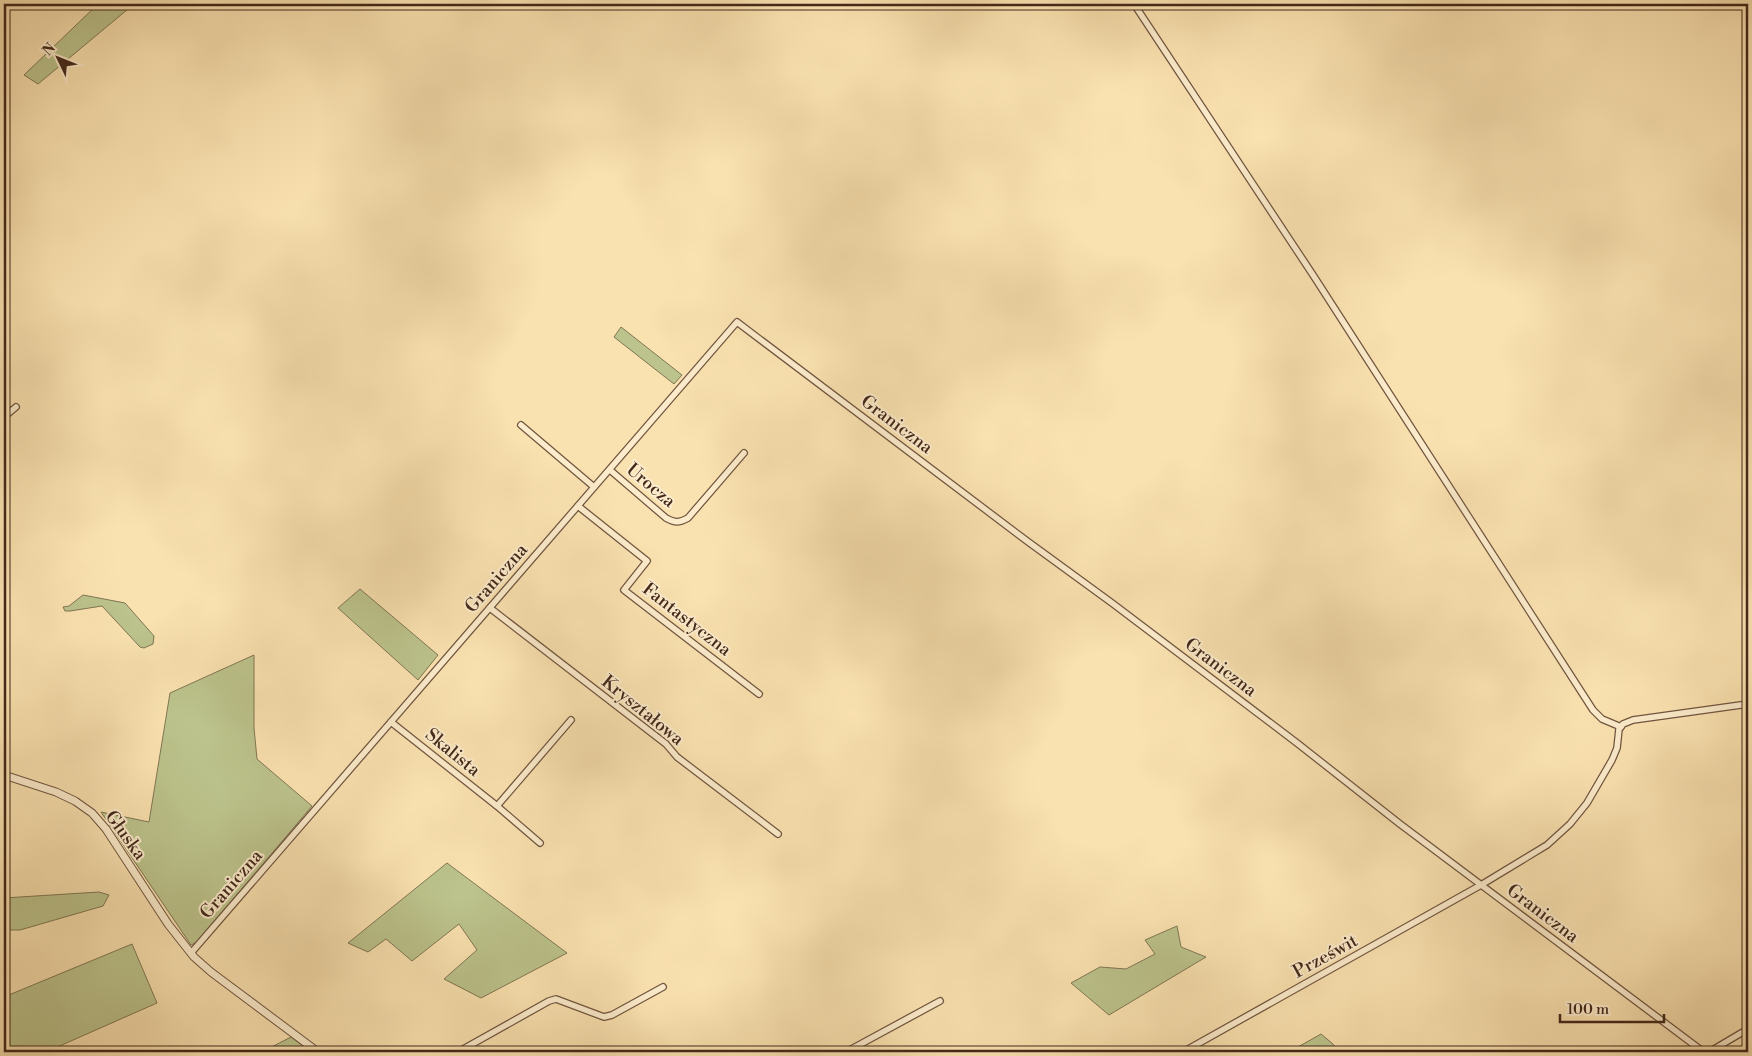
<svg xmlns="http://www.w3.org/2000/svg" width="1752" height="1056" font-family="'Libre Bodoni',serif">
<rect width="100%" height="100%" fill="#fae2b0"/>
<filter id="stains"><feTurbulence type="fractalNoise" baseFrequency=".004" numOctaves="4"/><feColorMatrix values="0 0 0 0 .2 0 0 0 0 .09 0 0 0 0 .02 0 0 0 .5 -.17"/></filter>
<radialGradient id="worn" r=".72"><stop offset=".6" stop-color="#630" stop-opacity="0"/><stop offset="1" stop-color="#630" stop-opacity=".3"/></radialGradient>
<g fill="#bcc38c" stroke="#807654">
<polygon points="98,4 134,4 38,84 24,75"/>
<polygon points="621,327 682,375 674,384 614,337"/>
<polygon points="360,589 438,655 418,680 338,608"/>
<polygon points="83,595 125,603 154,636 153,644 144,648 140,647 102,606 70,611 65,611 63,607 69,606"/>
<polygon points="254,655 254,728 257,759 312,806 197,942 191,945 101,812 149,822 170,693"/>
<polygon points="447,863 567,953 481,998 444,979 477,950 459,924 412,961 386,939 368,952 348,943"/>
<polygon points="99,892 109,895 103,906 20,930 4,930 4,898"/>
<polygon points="1177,926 1181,947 1206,957 1109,1015 1071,983 1100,967 1126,969 1155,954 1145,940"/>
<polygon points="132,944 157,1003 46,1052 4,1052 4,997"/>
<polygon points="1321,1034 1333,1044 1338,1052 1297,1052 1298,1047"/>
<polygon points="291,1037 311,1052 262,1052"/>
</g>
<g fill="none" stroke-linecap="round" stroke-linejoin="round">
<g stroke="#715640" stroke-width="8">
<g id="minor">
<polyline points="1134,4 1313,275 1593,710 1602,719 1621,727"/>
<polyline points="4,417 16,407"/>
<polyline points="521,425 594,487"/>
<path d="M610,470L666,518C675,523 679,523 688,518L744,453"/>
<polyline points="578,506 647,561 624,590 759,694"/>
<polyline points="490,608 666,744 677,757 778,834"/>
<polyline points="391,722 497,806 540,843"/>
<polyline points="497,806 571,720"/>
<polyline points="191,953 737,322 1027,541 1112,603 1297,743 1400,824 1701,1050 1706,1052"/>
<polyline points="458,1052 549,1001 556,999 604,1017 612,1015 663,987"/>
<polyline points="846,1052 940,1001"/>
<polyline points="1183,1052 1481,885 1547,845 1570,824 1587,803 1612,760 1617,748 1619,729 1623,724 1633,720 1748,704"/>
<polyline points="1709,1052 1748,1029"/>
</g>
</g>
<g stroke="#715640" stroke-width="9">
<polyline id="tertiary" points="4,775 56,792 75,801 92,813 106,829 168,924 194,957 211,972 318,1052"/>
</g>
<use href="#minor" stroke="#fceccc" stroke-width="5.5"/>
<use href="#tertiary" stroke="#fceccc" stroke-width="7"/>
</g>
<g text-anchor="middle" stroke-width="4" stroke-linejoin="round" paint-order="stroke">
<g font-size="18" fill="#43281b" stroke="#fceccc">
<text transform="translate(897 424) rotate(37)" y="6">Graniczna</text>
<text transform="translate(651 485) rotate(40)" y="6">Urocza</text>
<text transform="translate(496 578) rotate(-49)" y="6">Graniczna</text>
<text transform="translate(687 619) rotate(38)" y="6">Fantastyczna</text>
<text transform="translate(1221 667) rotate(37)" y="6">Graniczna</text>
<text transform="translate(643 710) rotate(39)" y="6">Kryształowa</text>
<text transform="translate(453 752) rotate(39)" y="6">Skalista</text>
<text transform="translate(126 835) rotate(54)" y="6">Głuska</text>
<text transform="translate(231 884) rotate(-49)" y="6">Graniczna</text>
<text transform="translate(1543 913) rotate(37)" y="6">Graniczna</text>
<text transform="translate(1325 956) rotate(-29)" y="6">Prześwit</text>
</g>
</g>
<rect width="1752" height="1056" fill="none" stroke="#fae2b0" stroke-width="20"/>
<rect x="5" y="5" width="1742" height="1046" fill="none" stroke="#43281b" stroke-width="2.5"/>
<rect x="10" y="10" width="1732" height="1036" fill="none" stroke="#43281b"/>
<g transform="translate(58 58) rotate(313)" stroke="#fceccc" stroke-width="4" paint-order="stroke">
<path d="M0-4L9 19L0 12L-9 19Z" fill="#43281b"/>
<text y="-8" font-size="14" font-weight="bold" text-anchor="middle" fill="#43281b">N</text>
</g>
<path d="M1560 1014v8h104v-8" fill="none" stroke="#43281b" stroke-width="2.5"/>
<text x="1567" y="1014" font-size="15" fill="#43281b" stroke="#fceccc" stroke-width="4" paint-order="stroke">100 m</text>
<rect width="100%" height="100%" filter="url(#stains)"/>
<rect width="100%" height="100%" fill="url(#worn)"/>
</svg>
